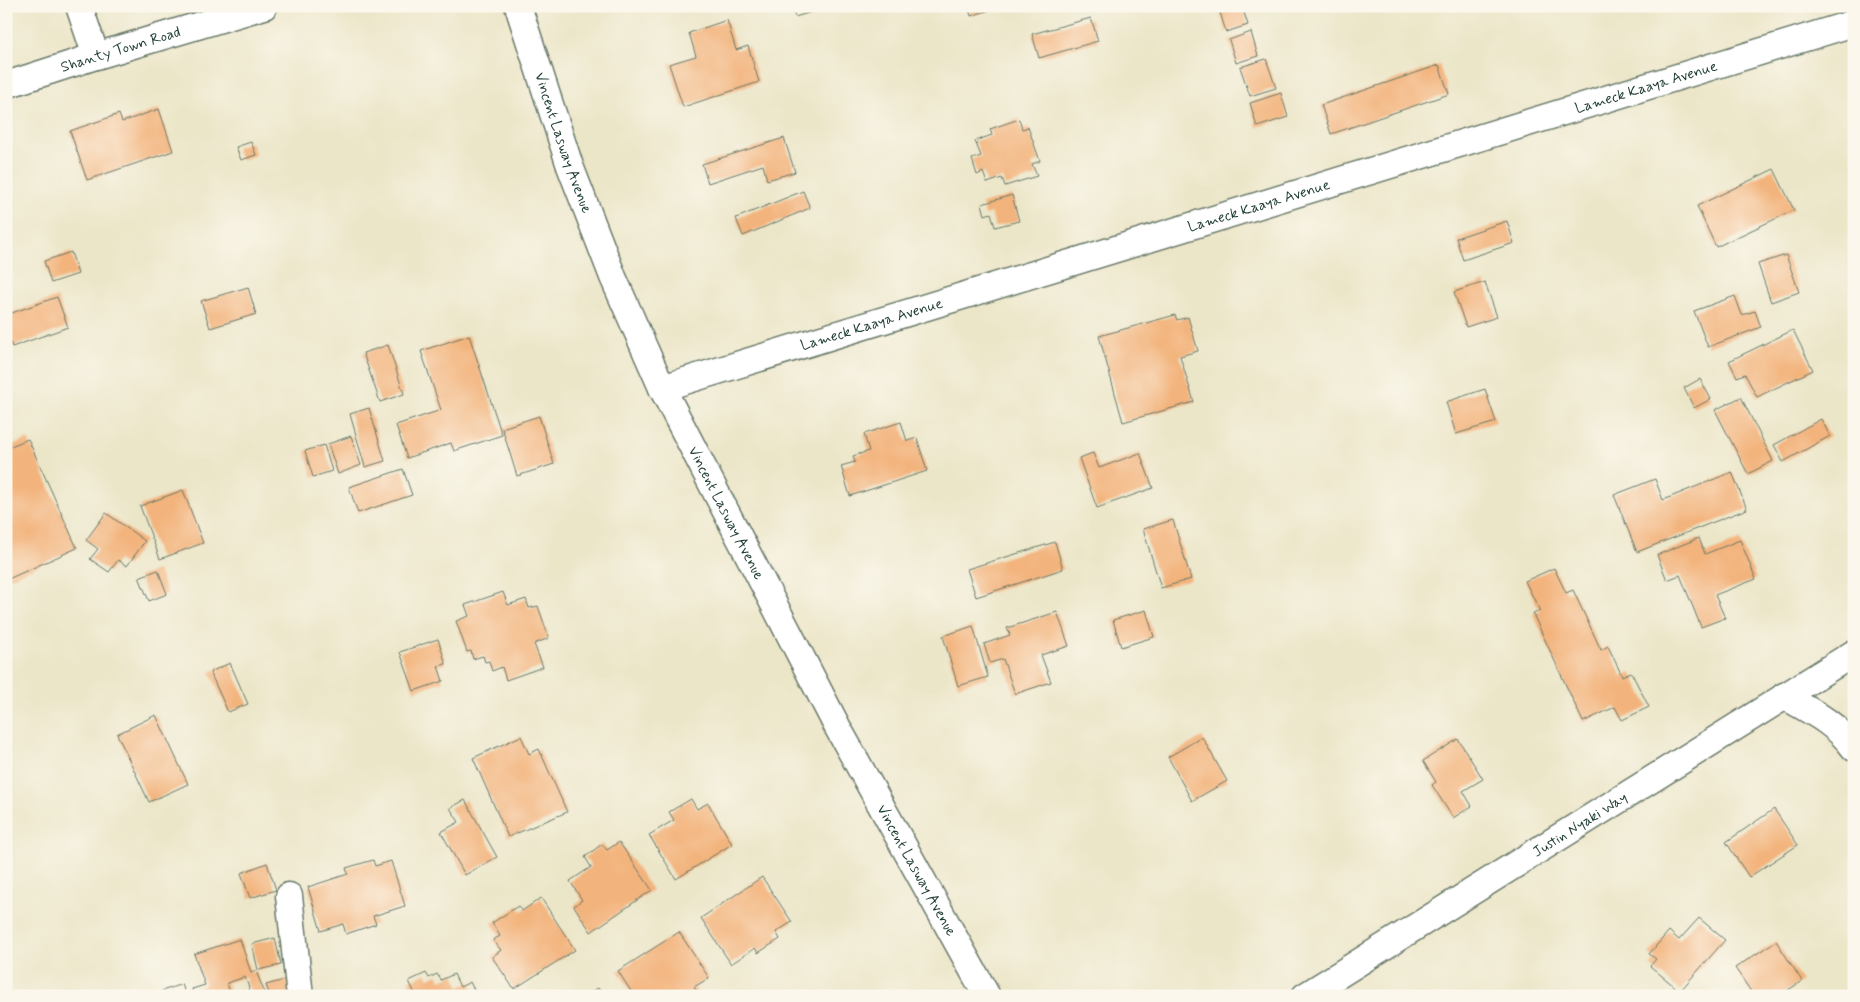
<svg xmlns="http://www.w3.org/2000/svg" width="1860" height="1002" font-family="Mynerve,sans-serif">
<rect width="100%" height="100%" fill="#fbf7ec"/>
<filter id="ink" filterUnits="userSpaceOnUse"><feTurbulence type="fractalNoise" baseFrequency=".02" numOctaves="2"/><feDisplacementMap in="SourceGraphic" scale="10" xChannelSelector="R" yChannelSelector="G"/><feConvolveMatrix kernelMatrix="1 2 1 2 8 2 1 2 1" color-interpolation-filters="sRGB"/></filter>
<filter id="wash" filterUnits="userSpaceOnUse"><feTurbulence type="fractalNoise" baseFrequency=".0096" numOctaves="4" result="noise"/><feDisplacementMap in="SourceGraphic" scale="20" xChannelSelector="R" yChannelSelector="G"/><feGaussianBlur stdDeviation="1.12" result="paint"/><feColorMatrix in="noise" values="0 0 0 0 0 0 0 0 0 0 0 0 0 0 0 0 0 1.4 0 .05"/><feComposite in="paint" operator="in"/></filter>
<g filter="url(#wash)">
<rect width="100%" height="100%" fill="#ece6c9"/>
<g id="blocks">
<g fill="#f3b37c">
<polygon points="791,6 817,6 818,10 795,17"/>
<polygon points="968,6 999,6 999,7 971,16"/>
<polygon points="1227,6 1242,6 1248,25 1226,32 1219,9"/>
<polygon points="1091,18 1098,41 1039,58 1032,34"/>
<polygon points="727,20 736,50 748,46 759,82 683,107 669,64 696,56 689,33"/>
<polygon points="1251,32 1258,56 1236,63 1229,40"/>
<polygon points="1266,59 1276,88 1250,96 1240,67"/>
<polygon points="1439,65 1449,94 1331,134 1321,105"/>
<polygon points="1281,93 1288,117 1257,127 1250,103"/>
<polygon points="159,109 173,151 87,180 70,131 119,114 122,122"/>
<polygon points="1019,119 1022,129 1028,127 1040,161 1032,164 1037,176 1005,186 1002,178 987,183 983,172 977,175 972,159 981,156 975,141 992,135 990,129"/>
<polygon points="784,138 795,172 767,180 763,165 708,183 702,164"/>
<polygon points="251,142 256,155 241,160 236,147"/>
<polygon points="1774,169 1794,210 1716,247 1697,206"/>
<polygon points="803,191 810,208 743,236 736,218"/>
<polygon points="1012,195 1019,221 995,227 991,213 985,215 982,204"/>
<polygon points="1507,221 1514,243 1463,260 1456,238"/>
<polygon points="71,252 78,274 51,283 44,261"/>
<polygon points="1786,255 1799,292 1771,302 1758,264"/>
<polygon points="1485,282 1497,317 1466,327 1454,292"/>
<polygon points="248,287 256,314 210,328 201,301"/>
<polygon points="1735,296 1742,315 1755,311 1761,327 1708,347 1694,311"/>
<polygon points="57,297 68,327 12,347 6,330 6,315"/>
<polygon points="1175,315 1177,320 1188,317 1198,351 1180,356 1194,402 1123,422 1099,336"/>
<polygon points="1793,330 1813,370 1757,397 1745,374 1737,377 1729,361"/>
<polygon points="469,335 502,435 454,451 451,443 407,458 396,425 441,410 421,351"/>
<polygon points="388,345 404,394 380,402 363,353"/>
<polygon points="1700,379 1711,399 1694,408 1684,388"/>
<polygon points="1485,389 1496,422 1456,434 1446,402"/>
<polygon points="1741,397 1773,461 1748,474 1715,410"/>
<polygon points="369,408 385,461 365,467 350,414"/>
<polygon points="539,416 554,464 517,476 502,428"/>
<polygon points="1821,419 1830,436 1783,462 1774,445"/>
<polygon points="901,422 907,441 917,438 927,471 850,496 841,466 855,462 853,456 869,451 864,434"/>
<polygon points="351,436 361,465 338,474 328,444"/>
<polygon points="28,439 77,548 6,580 6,448"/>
<polygon points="324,445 332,471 313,477 305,451"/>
<polygon points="1093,453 1099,468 1140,453 1153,488 1097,508 1079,458"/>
<polygon points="403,469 412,495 358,513 349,487"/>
<polygon points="1732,472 1747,509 1637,552 1614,495 1655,479 1663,500"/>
<polygon points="183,490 203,543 160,559 140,506"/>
<polygon points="106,513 145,541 127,566 118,560 109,572 90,559 98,549 86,540"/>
<polygon points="1173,520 1191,579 1161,588 1143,529"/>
<polygon points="1699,538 1705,554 1740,540 1756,579 1715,595 1725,618 1701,627 1680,575 1667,580 1657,555"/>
<polygon points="1055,542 1063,569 976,597 967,569"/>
<polygon points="1554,568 1566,593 1573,590 1601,650 1608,646 1622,676 1631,672 1649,707 1622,720 1615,707 1583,722 1533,614 1540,611 1525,581"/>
<polygon points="158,570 167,594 149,601 139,577"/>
<polygon points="503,592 508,605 526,599 529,608 538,606 549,638 534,644 543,667 506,680 502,667 492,671 489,661 485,662 483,656 473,659 471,651 467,652 456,621 469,616 465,605"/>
<polygon points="1146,610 1154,637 1121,647 1113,620"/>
<polygon points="1057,612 1069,646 1041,655 1051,682 1015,694 1003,659 990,663 984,644 1010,635 1007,628"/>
<polygon points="973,626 988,677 958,686 943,636"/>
<polygon points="438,639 446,664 438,666 443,681 414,691 400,652"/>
<polygon points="230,663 248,704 228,712 210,672"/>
<polygon points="156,715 188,784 149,802 117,734"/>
<polygon points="521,736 529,754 539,749 567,812 508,837 473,758"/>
<polygon points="1202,737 1227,781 1192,801 1168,757"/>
<polygon points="1458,739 1483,779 1463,791 1472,806 1453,818 1432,785 1436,782 1423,761"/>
<polygon points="691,799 697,809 708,803 732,844 676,879 649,835 674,820 669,812"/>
<polygon points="465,800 497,857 465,875 441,832 459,822 450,808"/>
<polygon points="1774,809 1798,845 1749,877 1726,842"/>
<polygon points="619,842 652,890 591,932 574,906 582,900 570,881 591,867 585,857 602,844 607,850"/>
<polygon points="373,860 375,866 391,861 405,906 373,916 376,924 346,934 343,924 321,931 308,887 348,874 346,868"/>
<polygon points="267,863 276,890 250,898 241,873"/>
<polygon points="762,877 792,922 776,932 780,939 758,953 755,948 731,964 701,918"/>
<polygon points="541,898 575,950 514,989 492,957 501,950 493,940 500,936 492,923 518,906 522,911"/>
<polygon points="1699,918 1725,940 1680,991 1650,966 1656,959 1649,954 1669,931 1679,940"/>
<polygon points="679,932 709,978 694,987 698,993 695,996 634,996 618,971"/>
<polygon points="275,938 281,965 258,970 252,944"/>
<polygon points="240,939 251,973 256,971 266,996 252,996 245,977 227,983 231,996 194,996 192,989 205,985 194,954"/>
<polygon points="1776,941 1802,981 1779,996 1754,996 1735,968"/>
<polygon points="426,973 429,978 437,974 441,980 454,974 460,987 470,982 477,996 416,996 409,981"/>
<polygon points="288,979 293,996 270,996 266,985"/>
<polygon points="182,984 186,996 163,996 162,991"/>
<polygon points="598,988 603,996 585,996"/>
</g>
</g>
</g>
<g filter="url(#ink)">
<use href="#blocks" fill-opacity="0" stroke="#677868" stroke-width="1"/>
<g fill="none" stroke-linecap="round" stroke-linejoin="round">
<g stroke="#677868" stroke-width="29">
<g id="street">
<polyline points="79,6 96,56"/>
<path id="s1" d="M518,6L570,166L613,277L662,388L839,730L987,996"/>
<path id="s2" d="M6,85L96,56L264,6"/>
<path id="s3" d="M662,388L1854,23"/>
<path d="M1784,696C1810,711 1836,723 1854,748"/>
<polyline points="289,896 300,996"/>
<path id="s4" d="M1305,996L1854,653"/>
</g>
</g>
<use href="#street" stroke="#fff" stroke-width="26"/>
</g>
</g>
<g text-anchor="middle" stroke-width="4.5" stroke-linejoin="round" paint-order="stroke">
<g font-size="15" fill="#1f3d34" stroke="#fbf7ec">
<text dy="5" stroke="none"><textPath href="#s2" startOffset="120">Shanty Town Road</textPath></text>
<text dy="5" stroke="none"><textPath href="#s3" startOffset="1029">Lameck Kaaya Avenue</textPath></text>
<text dy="5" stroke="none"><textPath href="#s1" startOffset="144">Vincent Lasway Avenue</textPath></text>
<text dy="5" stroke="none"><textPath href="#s3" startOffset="624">Lameck Kaaya Avenue</textPath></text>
<text dy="5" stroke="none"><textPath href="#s3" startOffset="219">Lameck Kaaya Avenue</textPath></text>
<text dy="5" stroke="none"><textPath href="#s1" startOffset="549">Vincent Lasway Avenue</textPath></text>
<text dy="5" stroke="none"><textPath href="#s4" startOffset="324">Justin Nyaki Way</textPath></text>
<text dy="5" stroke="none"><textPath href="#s1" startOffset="954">Vincent Lasway Avenue</textPath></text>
</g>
</g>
<rect width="1860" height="1002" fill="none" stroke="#fbf7ec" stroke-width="25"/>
</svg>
